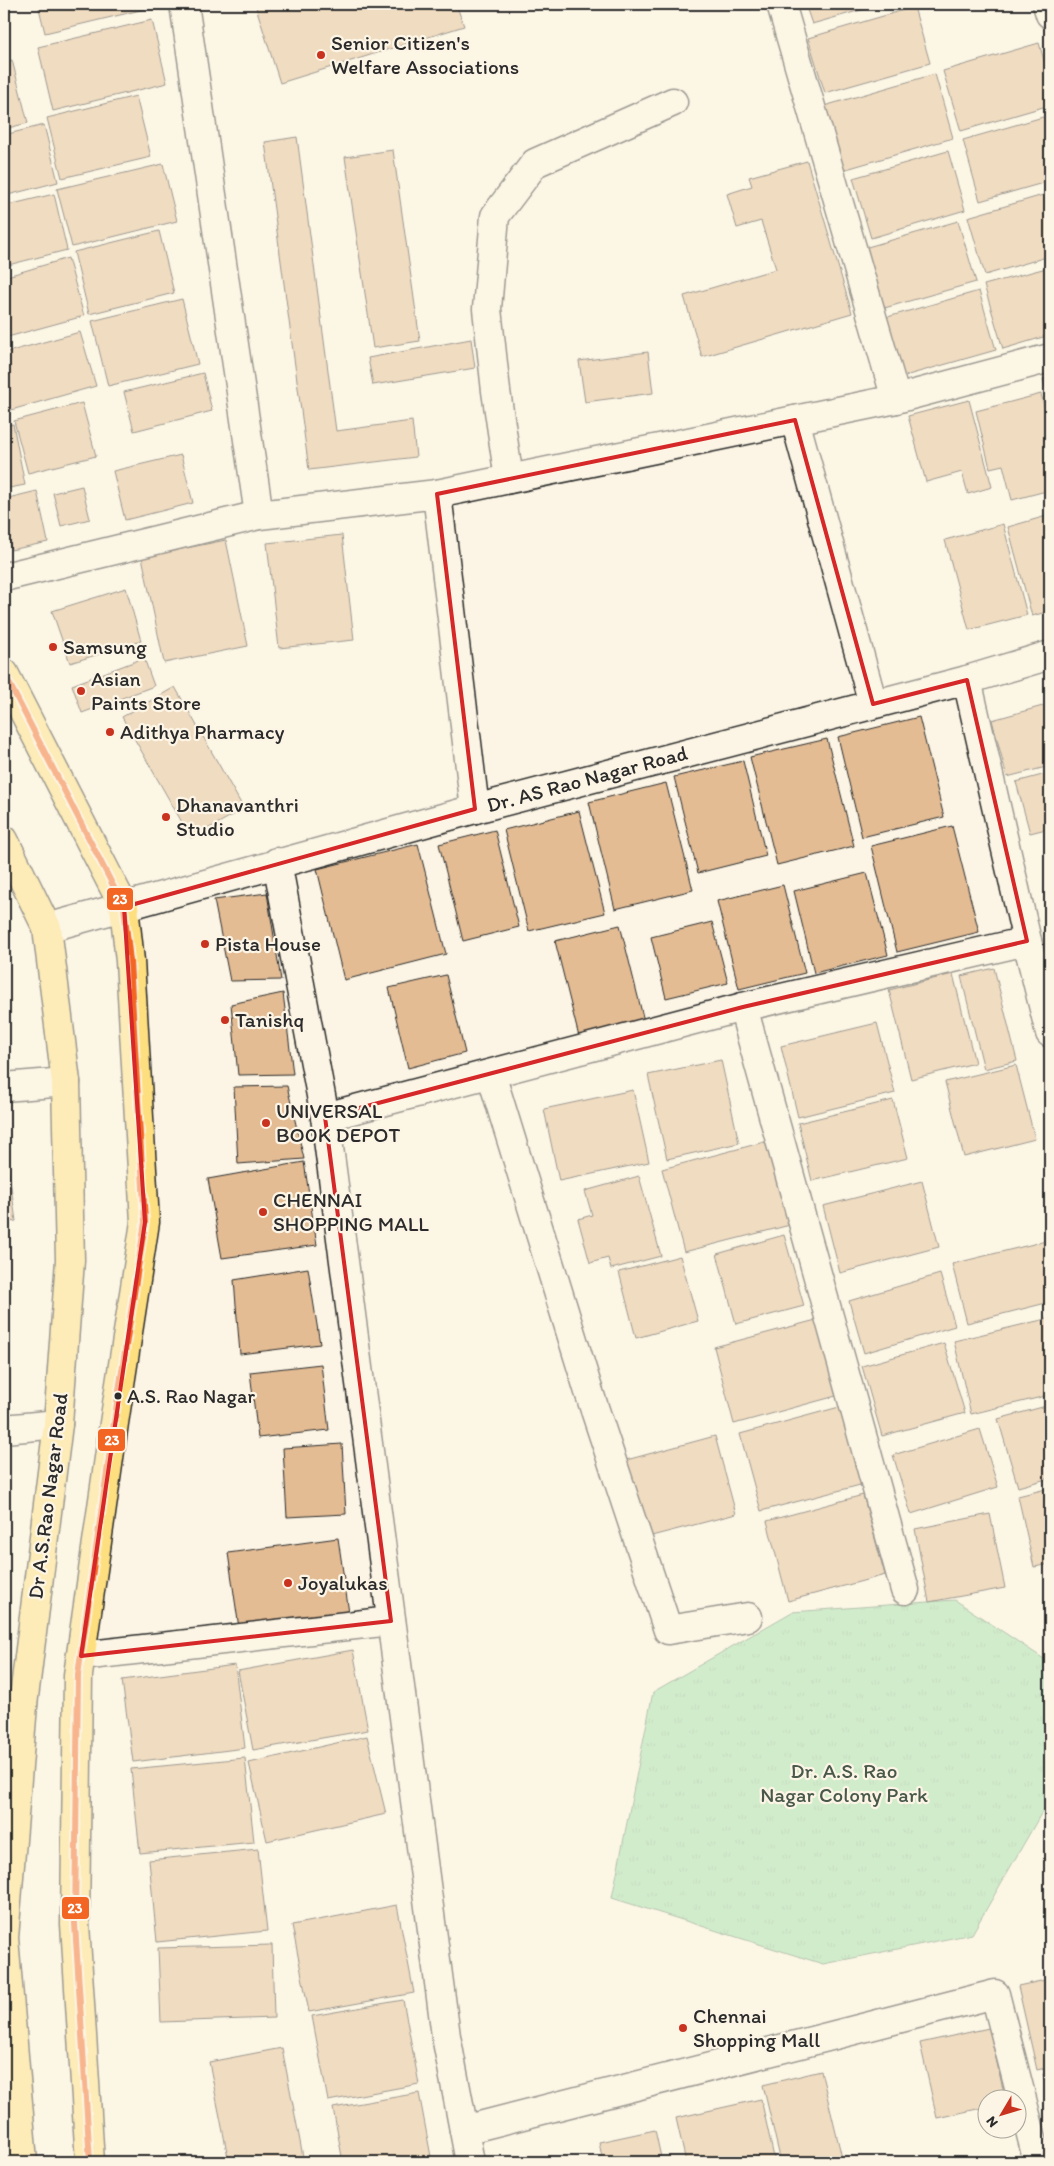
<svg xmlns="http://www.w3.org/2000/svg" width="1054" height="2166" font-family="Itim,sans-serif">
<defs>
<pattern id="park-tufts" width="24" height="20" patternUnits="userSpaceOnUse" patternTransform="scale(1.25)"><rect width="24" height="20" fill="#9ee1ac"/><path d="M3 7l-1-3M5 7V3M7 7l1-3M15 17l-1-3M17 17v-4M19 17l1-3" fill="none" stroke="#88c194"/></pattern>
</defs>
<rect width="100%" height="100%" fill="#fcf5e5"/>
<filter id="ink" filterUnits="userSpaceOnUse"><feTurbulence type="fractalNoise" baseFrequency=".02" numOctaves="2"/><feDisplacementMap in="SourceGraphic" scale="10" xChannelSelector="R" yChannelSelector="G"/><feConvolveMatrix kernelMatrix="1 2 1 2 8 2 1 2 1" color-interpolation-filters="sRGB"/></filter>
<g filter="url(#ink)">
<polygon fill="url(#park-tufts)" stroke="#64866c" points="955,1600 1050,1663 1050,1798 972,1934 823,1964 612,1898 653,1692 792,1612"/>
<g fill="#e3bc94" stroke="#2b2b2b">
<polygon points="38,4 148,4 149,8 45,33"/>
<polygon points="255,4 456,4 464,26 280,83"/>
<polygon points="805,4 882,4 812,24"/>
<polygon points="914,7 930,63 825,93 808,38"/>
<polygon points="152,20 167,83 53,111 38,47"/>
<polygon points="1039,43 1050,81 1050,105 961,131 943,71"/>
<polygon points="12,60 28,123 4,129 4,62"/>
<polygon points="935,74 953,138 843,170 824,106"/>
<polygon points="136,96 151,157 62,178 47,118"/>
<polygon points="1050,115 1050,181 980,201 963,140"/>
<polygon points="44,125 58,182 4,196 4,135"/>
<polygon points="297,137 336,431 412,421 416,457 309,470 265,142"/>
<polygon points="393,150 420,341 373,348 345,157"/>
<polygon points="948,151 965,210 871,238 853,178"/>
<polygon points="807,161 852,313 702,357 684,296 776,269 761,221 737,228 727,194 752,186 749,177"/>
<polygon points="163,164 177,221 72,247 57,189"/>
<polygon points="1050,193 1050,256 985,275 968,217"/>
<polygon points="54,194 67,250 4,266 4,206"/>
<polygon points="958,221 976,282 881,309 864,248"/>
<polygon points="159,231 174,293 89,314 74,252"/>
<polygon points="68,258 84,316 4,338 4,277"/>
<polygon points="1050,267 1050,335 1003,349 984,285"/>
<polygon points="979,291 996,350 901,377 884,318"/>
<polygon points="182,299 198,364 108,386 92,321"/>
<polygon points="80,332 96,386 4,412 4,353"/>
<polygon points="471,339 475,368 373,385 368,358"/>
<polygon points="648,352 653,393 585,402 579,361"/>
<polygon points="203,373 212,411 134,431 124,392"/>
<polygon points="1050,377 1050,408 1043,379"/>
<polygon points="1041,394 1050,430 1050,490 1012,500 1003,465 990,468 976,411"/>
<polygon points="969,400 992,487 968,494 962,472 926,482 908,416"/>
<polygon points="82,403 96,456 28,473 14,421"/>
<polygon points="13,424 25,485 4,489 4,426"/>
<polygon points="181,455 193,503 125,520 113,471"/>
<polygon points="82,486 90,519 61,526 53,493"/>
<polygon points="37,491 48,542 11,550 4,517 4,499"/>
<polygon points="1050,515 1050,611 1032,616 1008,527"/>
<polygon points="1003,524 1027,615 969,630 945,540"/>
<polygon points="342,535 354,640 279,648 267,543"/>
<polygon points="226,540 248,646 164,663 142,557"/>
<polygon points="126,588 141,641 70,663 52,611"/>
<polygon points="144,658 154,686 82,713 72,685"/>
<polygon points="175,687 244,809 191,838 122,717"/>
<polygon points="1050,704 1050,766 1007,777 992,720"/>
<polygon points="919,717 944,817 862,837 838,737"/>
<polygon points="827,739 854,846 777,865 750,757"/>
<polygon points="743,761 766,856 698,873 674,777"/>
<polygon points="1050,773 1050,828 1030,833 1016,782"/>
<polygon points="666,783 693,890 615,909 589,802"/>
<polygon points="579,811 605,913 529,931 504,830"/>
<polygon points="952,826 979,932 897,952 871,846"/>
<polygon points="495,830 519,927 463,941 439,844"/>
<polygon points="418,844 446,954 344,980 317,869"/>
<polygon points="867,873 888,955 814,973 794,891"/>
<polygon points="783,885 805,973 739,989 717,901"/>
<polygon points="267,893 281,980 230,981 214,900"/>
<polygon points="712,922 728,983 666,998 651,937"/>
<polygon points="620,925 644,1021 579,1037 555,941"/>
<polygon points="994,968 1017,1061 984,1069 961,976"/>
<polygon points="953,974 975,1063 911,1079 889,990"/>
<polygon points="446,975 465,1053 408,1068 389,988"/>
<polygon points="283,993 293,1074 238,1075 231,1004"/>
<polygon points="877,1023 895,1093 798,1117 781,1046"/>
<polygon points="721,1060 739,1143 667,1159 648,1075"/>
<polygon points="1016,1065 1035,1139 964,1157 945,1082"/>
<polygon points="287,1086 304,1159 238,1164 234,1087"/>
<polygon points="633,1090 649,1162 559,1181 544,1109"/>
<polygon points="893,1100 908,1158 812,1181 798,1123"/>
<polygon points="4,1138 16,1221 4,1223"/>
<polygon points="768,1141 790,1225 684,1252 662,1169"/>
<polygon points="304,1162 317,1245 222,1258 208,1179"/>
<polygon points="639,1176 661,1256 611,1269 608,1258 590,1263 578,1219 592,1215 585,1191"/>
<polygon points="922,1181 939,1247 840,1273 823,1206"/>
<polygon points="784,1235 804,1306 736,1324 717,1254"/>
<polygon points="1050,1240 1050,1302 967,1323 952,1264"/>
<polygon points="680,1256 698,1321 636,1338 619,1272"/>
<polygon points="308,1268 320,1344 240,1354 234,1280"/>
<polygon points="940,1274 955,1326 864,1353 849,1301"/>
<polygon points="1050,1318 1050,1395 971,1414 954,1341"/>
<polygon points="816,1320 836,1396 734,1424 714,1347"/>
<polygon points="944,1343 965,1413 882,1436 862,1366"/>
<polygon points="321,1364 329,1430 258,1438 250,1372"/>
<polygon points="1050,1405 1050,1478 1018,1487 998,1419"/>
<polygon points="843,1406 864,1484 761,1511 740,1434"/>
<polygon points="980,1429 998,1487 911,1514 893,1455"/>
<polygon points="715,1436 736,1514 640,1539 619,1462"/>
<polygon points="342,1444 346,1514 287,1517 283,1448"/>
<polygon points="1050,1488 1050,1564 1034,1567 1018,1496"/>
<polygon points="863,1495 885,1575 788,1601 767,1521"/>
<polygon points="990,1514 1005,1588 929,1602 915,1529"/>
<polygon points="338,1538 349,1613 239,1628 228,1553"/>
<polygon points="353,1650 368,1730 253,1750 238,1671"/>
<polygon points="235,1665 245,1748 133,1762 122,1680"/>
<polygon points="367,1736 386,1814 267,1841 249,1763"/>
<polygon points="245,1758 254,1842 140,1853 131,1769"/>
<polygon points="258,1849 267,1931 157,1942 149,1860"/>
<polygon points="397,1905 414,1993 309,2012 292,1925"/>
<polygon points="272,1945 274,2018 161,2022 158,1948"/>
<polygon points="1050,1979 1050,2067 1037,2070 1018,1986"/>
<polygon points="403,2000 419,2084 328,2101 312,2016"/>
<polygon points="989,2028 1005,2098 986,2098 986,2107 937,2118 920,2043"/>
<polygon points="282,2048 304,2162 229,2162 209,2062"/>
<polygon points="821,2071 843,2162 781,2162 763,2085"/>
<polygon points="1050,2072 1050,2107 1043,2074"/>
<polygon points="419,2093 432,2162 343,2162 333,2108"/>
<polygon points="761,2099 775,2162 686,2162 676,2118"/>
<polygon points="655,2130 662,2162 603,2162 599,2142"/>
</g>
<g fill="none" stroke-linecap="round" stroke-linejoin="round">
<g stroke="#2b2b2b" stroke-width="31">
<g id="minor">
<polyline points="184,4 259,515"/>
<polyline points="781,4 896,399"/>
<polyline points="1047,4 1050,14"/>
<polyline points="795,420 873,704"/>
<polyline points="509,479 496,391 487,309 495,216 535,163 673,102"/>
<polyline points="437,494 475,809"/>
<polyline points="4,577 259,515 437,494 896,399 1050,358"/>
<polyline points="967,680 1027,941 1050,1033"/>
<polyline points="277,862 325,1117 446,2036 470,2162"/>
<polyline points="47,928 475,809 967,680 1050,655"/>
<polyline points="743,1007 905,1590"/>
<polyline points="491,1074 589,1392 668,1630 748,1617"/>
<polyline points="4,1087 66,1082"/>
<polyline points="325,1117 743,1007 1027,941"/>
<polyline points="4,1429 58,1424"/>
<polyline points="81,1656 391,1621"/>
<polyline points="4,1705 23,1705"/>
<polyline points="464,2130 995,1994 1038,2162"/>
</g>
</g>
<g stroke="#2b2b2b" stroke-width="31">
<g id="major">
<polyline points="4,673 124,907 130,961 145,1222 114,1423 78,1675 75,1924 90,2162"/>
<polyline points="4,840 47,928 66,1082 70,1260 58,1424 23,1705 4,1938 23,2162"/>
</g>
</g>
<use href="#minor" stroke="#fcf5e5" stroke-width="28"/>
<use href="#major" stroke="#fedf80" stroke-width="28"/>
<g stroke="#fcf5e5" stroke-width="10">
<polyline id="bus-1" points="4,673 124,907 130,961 145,1222 114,1423 78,1675 75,1924 90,2162"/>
</g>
<use href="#bus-1" stroke="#f26522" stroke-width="6"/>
</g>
</g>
<path d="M0 0H1054V2166H0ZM795,420L873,704L967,680L1027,941L743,1007L325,1117L391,1621L81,1656L145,1222L124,907L475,809L437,494Z" fill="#fcf5e5" fill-opacity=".55" fill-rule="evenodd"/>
<path fill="none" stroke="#d62828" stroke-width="4" stroke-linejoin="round" d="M795,420L873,704L967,680L1027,941L743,1007L325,1117L391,1621L81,1656L145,1222L124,907L475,809L437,494Z"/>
<g fill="#c8321e" stroke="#fcf5e5" stroke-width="2">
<circle cx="321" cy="55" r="5"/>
<circle cx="53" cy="647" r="5"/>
<circle cx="81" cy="691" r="5"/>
<circle cx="110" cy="732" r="5"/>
<circle cx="166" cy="817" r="5"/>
<circle cx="205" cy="944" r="5"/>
<circle cx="225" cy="1020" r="5"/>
<circle cx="266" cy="1123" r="5"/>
<circle cx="263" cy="1212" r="5"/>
<circle cx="288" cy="1583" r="5"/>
<circle cx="683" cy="2028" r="5"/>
</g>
<circle fill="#2b2b2b" stroke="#fcf5e5" stroke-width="2" cx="118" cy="1396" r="4.5"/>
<g text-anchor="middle" stroke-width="4.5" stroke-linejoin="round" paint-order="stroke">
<g font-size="20" fill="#2b2b2b" stroke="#fcf5e5" text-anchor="start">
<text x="127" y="1403">A.S. Rao Nagar</text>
</g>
<g font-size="21" fill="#2b2b2b" stroke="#fcf5e5" text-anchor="start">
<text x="331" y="50">Senior Citizen's<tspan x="331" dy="24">Welfare Associations</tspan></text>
<text x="63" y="654">Samsung</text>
<text x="91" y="686">Asian<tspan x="91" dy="24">Paints Store</tspan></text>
<text x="120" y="739">Adithya Pharmacy</text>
<text x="176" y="812">Dhanavanthri<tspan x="176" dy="24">Studio</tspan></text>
<text x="215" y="951">Pista House</text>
<text x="235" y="1027">Tanishq</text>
<text x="276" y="1118">UNIVERSAL<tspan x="276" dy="24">BO0K DEPOT</tspan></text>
<text x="273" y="1207">CHENNAI<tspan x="273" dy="24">SHOPPING MALL</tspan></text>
<text x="298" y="1590">Joyalukas</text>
<text x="693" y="2023">Chennai<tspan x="693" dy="24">Shopping Mall</tspan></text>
</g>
<g font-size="21" fill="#2b2b2b" stroke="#fcf5e5">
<text transform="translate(587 779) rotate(-15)" y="7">Dr. AS Rao Nagar Road</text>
<text transform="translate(48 1496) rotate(-83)" y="7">Dr A.S.Rao Nagar Road</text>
</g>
<g font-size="21" fill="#48584b" stroke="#fcf5e5">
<text x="844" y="1778">Dr. A.S. Rao<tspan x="844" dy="24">Nagar Colony Park</tspan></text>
</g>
</g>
<g stroke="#fcf5e5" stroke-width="2">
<rect x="106" y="887" width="28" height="24" rx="5" fill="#f26522"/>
<rect x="97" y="1428" width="29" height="24" rx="5" fill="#f26522"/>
<rect x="61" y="1896" width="29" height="24" rx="5" fill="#f26522"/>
</g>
<g font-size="14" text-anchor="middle" font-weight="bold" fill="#fff">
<text x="120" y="904">23</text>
<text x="112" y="1445">23</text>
<text x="75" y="1913">23</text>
</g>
<rect width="1054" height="2166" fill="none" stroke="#fcf5e5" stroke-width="20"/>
<rect x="10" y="10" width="1034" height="2146" fill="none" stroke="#2b2b2b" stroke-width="2" filter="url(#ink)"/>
<g transform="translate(1002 2114) rotate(232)"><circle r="24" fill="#fcf5e5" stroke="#a8a49b"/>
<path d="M0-4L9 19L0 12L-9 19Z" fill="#c8321e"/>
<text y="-8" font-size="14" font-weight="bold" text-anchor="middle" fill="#2b2b2b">N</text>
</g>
</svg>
